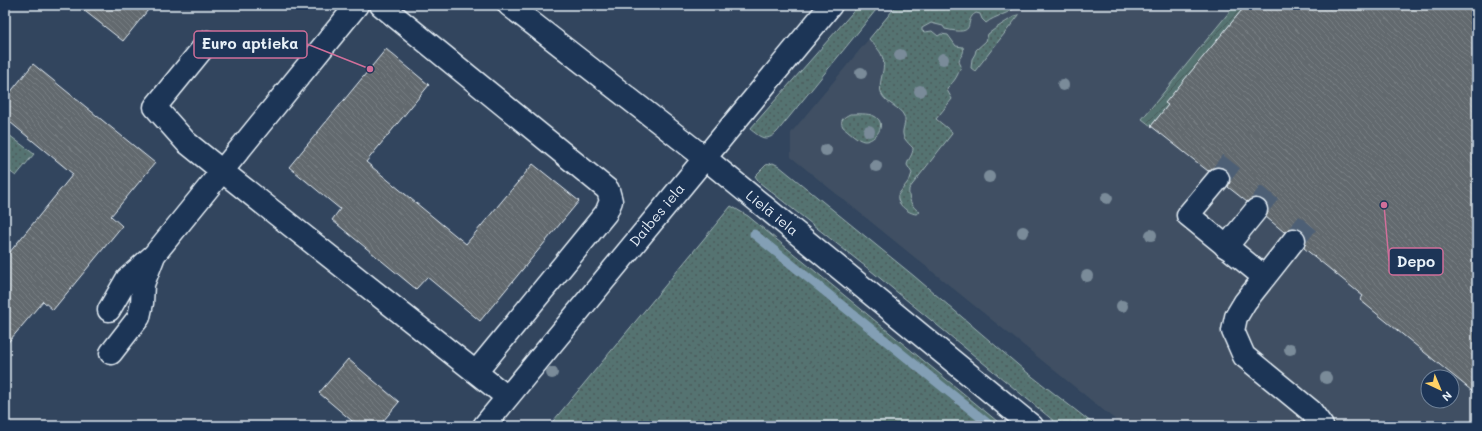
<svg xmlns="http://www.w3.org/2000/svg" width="1482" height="431" font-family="Mali,sans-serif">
<defs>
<pattern id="grass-dots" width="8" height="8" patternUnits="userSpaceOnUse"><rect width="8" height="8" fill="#547371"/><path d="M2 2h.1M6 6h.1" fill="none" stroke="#4c5b5c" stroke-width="1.8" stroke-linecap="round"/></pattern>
<pattern id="garden-furrows" width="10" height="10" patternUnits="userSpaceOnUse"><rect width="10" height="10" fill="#547371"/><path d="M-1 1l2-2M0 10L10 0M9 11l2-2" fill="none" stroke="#4c5b5c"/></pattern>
<pattern id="building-back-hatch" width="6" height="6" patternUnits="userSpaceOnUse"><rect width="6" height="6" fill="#62696e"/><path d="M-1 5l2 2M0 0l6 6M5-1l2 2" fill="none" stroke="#787f83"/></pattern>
</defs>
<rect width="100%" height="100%" fill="#32455e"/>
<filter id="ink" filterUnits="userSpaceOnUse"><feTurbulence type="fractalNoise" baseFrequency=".025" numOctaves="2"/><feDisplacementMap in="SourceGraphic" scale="8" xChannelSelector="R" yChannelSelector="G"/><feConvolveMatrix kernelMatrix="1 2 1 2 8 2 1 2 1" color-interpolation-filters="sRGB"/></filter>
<g filter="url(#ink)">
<path fill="#405063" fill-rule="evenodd" d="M897,5H1477V426H1123L791,157V133ZM1428,377H1452V401H1428Z"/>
<g fill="url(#grass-dots)" stroke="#9eb2b4">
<path d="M859,5H880L777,132C766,143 760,137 750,129Z"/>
<path d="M897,5H1018C1011,14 995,15 986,23L982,19L980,14L976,13C962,20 980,37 945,29L943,26L931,23L922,28V31L925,32L932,31L938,36L941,34L948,35L956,46L963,47C966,57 955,56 961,66C958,75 955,81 948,87L947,90L952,99L936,119L952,132L951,135L909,189C908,198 911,207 920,212L916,214C908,213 896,204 898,195L910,179L912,173L907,165C908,159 913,155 913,148C910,145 907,142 905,139C899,131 908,123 904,116C900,107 887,104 882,95C876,82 888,68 882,56C880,50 873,44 869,39Z"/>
<path d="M1017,15H1019L975,71L971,68L972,59L975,54L976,50L986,41L988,34C997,27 1007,21 1017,15Z"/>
<path d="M850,114C857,114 868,113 874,116C889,123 875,142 864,141C857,140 849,131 843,127C839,120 844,117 850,114Z"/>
<polygon points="5,132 34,154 16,176 5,168"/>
<polygon points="773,163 779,166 914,276 1024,370 1096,426 1060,426 870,270 760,183 755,176 766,165"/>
<polygon points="731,206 748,216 1003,426 549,426"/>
</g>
<polygon fill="url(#garden-furrows)" stroke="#9eb2b4" points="1235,5 1246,5 1166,103 1168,105 1151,126 1142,119"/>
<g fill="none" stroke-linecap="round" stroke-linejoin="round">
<polyline stroke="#839fb5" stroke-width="9" points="754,234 991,426"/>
</g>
<g fill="url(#building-back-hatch)" stroke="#e8f1f8">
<polygon points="77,5 152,5 123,41"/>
<polygon points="1246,5 1477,5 1477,395 1360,300 1363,296 1304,248 1306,241 1306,236 1302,230 1295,228 1289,229 1284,232 1266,217 1268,212 1268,206 1264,201 1258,198 1251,199 1247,202 1228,187 1230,182 1230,175 1226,169 1220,167 1214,167 1208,171 1151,126 1168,105 1165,103"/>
<polygon points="386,49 429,85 366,162 466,244 533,164 579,201 480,321 427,277 416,289 332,220 340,209 289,167"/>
<polygon points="33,64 155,163 111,216 122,226 53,310 43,301 5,346 5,258 73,174 5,118 5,99"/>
<polygon points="348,359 399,402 379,426 358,426 319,393"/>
</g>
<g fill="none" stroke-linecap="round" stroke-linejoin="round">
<g stroke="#4d5f75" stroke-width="22" stroke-dasharray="22 11" stroke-linecap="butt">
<polyline points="1218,179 1234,158"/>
<polyline points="1256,210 1272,189"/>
<polyline points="1294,240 1310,220"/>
</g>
<g stroke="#e8f1f8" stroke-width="25">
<g id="minor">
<polyline points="357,5 222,171 507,397"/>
<polyline points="381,5 608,190 611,201 606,213 476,372"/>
<polyline points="509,5 705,158 1032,426"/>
<polyline points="1218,179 1188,215 1264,277"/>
<polyline points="1294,240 1245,302 1236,317 1233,331 1244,356 1311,411 1322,426"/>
<polyline points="1226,247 1256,210"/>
<polyline points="109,310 127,279 154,255 222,171 186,142 155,107 208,42"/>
<polyline points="111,353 139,317 142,303 143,284 153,258"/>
<polyline points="484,426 831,5"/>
</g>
</g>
<use href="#minor" stroke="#1d3557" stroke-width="22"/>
</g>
<g fill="#7a8b99">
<circle cx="900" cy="55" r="6"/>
<circle cx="943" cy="59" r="6"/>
<circle cx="861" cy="73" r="6"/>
<circle cx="1063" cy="85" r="6"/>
<circle cx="920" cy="91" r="6"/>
<circle cx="869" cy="131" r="6"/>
<circle cx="826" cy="150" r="6"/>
<circle cx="876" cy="166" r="6"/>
<circle cx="989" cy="177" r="6"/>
<circle cx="1107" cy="198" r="6"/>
<circle cx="1023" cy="232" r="6"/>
<circle cx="1151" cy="235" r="6"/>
<circle cx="1087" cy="276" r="6"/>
<circle cx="1122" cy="306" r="6"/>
<circle cx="1290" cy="349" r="6"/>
<circle cx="552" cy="373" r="6"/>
<circle cx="1326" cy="378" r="6"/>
</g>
</g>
<g text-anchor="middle" stroke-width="3" stroke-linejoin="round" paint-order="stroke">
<g font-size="14" fill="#e8f1f8" stroke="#1d3557">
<text transform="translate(772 213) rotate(39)" y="5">Lielā iela</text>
<text transform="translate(657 215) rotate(-50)" y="5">Daibes iela</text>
</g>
</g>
<path fill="none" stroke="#d16f9a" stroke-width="1.5" d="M370 69L307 44M1384 205L1389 261"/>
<g fill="#d16f9a" stroke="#1d3557" stroke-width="1.5">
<circle cx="370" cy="69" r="4"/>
<circle cx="1384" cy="205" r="4"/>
</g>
<g fill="#1d3557" stroke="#d16f9a" stroke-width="1.5">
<rect x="194" y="31" width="113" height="27" rx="4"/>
<rect x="1389" y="248" width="54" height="27" rx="4"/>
</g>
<g font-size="15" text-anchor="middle" font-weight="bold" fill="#e8f1f8">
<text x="250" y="49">Euro aptieka</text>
<text x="1416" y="267">Depo</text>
</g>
<rect width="1482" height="431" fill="none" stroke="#1d3557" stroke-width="20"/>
<rect x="10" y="10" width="1462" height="411" fill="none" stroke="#e8f1f8" stroke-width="1.5" filter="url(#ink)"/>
<g transform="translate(1440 389) rotate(136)"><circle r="19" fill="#1d3557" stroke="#6e8097"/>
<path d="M0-3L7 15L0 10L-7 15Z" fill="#ffd166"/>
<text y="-6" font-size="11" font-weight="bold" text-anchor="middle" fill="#e8f1f8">N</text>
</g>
</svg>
